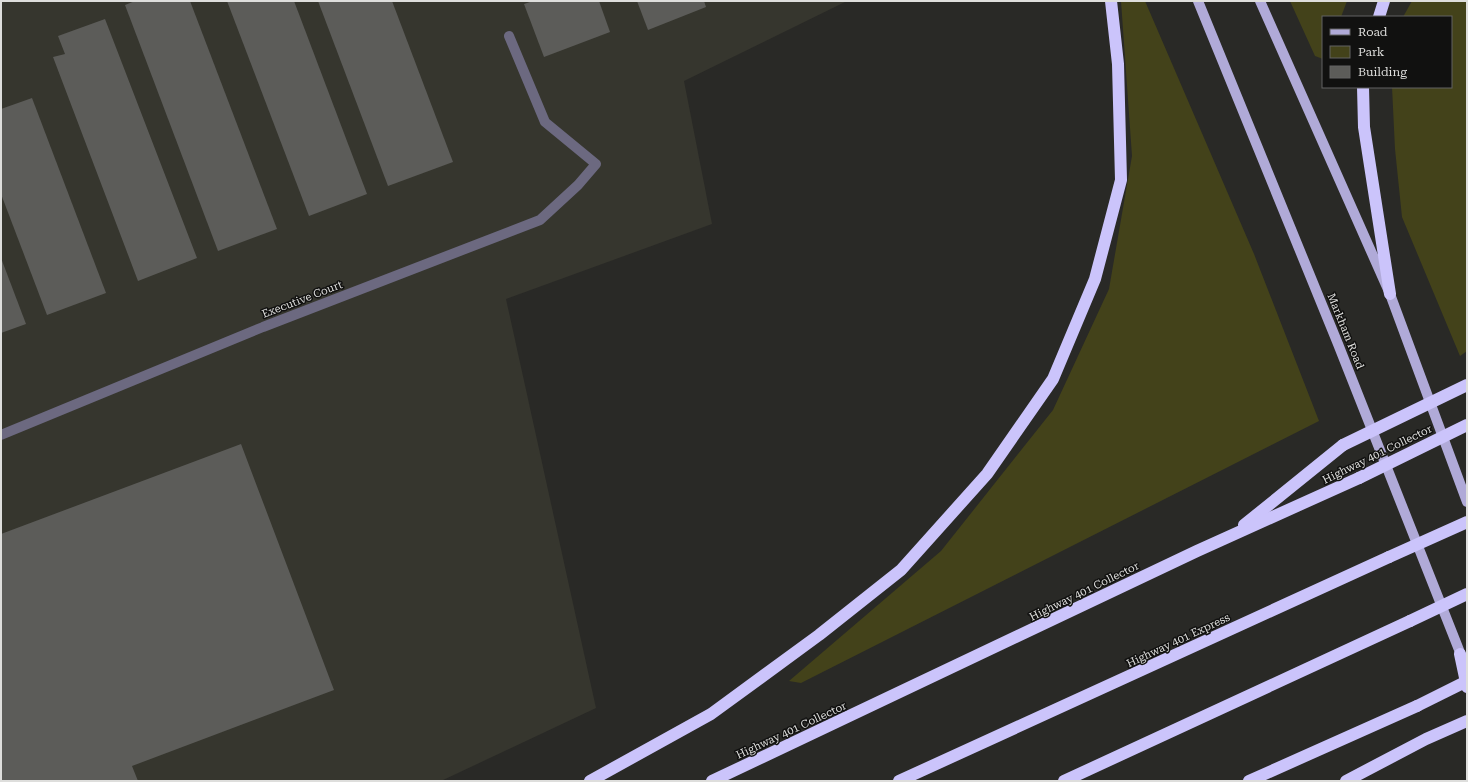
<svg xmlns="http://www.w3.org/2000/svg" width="1468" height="782" font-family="'Roboto Serif',serif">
<rect width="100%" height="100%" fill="#292926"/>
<polygon fill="#36362e" points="1,1 847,1 684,81 712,224 506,299 596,708 441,781 1,781"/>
<g fill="#43421a">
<polygon points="1121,1 1145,1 1254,254 1319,421 801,683 789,681 941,551 1053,410 1109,289 1132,156"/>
<polygon points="1290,1 1347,1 1341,17 1323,17 1323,59 1315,56"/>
<polygon points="1412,1 1467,1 1467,351 1460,356 1402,217 1395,149 1392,87 1451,87 1451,17 1403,17"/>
</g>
<g fill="#5c5c59">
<polygon points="135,1 190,1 277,229 218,251 125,5"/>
<polygon points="227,1 294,1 367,194 309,216"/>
<polygon points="318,1 392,1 453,162 388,186"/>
<polygon points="533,1 599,1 610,32 544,57 524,4"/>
<polygon points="637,1 704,1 706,7 648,30"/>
<polygon points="105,19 197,258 138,281 53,57 65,54 58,36"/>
<polygon points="32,98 106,293 47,315 1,194 1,109"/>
<polygon points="1,258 26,324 1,333"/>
<polygon points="241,444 334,690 132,766 138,781 1,781 1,534"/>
</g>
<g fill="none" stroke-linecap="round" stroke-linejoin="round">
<polyline stroke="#6c6980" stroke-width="10" points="1,435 263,327 540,220 578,185 596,164 545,122 509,36"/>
<g stroke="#b0aad8" stroke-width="10">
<polyline points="1198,1 1338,344 1463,660"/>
<polyline points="1260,1 1390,294 1467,502"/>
</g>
<g stroke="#cbc4fb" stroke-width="12">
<polyline points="1379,17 1384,1"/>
<polyline points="1363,87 1364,127 1390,294"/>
<polyline points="1244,525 1343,445"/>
<polyline points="1460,654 1467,687"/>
<polyline points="590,781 711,714 819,635 901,570 987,474 1053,379 1095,279 1121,180 1118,64 1111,1"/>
<polyline points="712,781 1197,551 1359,478"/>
<polyline points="899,781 1389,557"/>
<polyline points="1064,781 1410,621"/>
<polyline points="1249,781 1417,706"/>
<polyline points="1346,781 1426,739 1467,721"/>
</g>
<g stroke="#cbc4fb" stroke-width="12">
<polyline points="1343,445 1467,385"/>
<polyline points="1359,478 1467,425"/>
<polyline points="1389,557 1467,522"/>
<polyline points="1410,621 1467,594"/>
<polyline points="1417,706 1467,681"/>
</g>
</g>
<g text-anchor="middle" stroke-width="3" stroke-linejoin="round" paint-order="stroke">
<g font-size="11" fill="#dededc" stroke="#111110">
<text transform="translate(302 299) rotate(-21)" y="4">Executive Court</text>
<text transform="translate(1346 331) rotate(68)" y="4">Markham Road</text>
<text transform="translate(1377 454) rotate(-26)" y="4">Highway 401 Collector</text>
<text transform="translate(1084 591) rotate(-26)" y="4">Highway 401 Collector</text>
<text transform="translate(1178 640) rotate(-25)" y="4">Highway 401 Express</text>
<text transform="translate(791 730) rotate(-25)" y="4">Highway 401 Collector</text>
</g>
</g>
<rect width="1468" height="782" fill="none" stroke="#dededc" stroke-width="4"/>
<rect x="1322" y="16" width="130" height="72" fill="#111110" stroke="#636362"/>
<rect x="1330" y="29" width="20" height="6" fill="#b0aad8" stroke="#636362"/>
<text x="1358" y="36" font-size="12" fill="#dededc">Road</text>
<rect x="1330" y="46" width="20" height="12" fill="#43421a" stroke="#636362"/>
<text x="1358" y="56" font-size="12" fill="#dededc">Park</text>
<rect x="1330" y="66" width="20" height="12" fill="#5c5c59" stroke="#636362"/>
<text x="1358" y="76" font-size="12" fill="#dededc">Building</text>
</svg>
